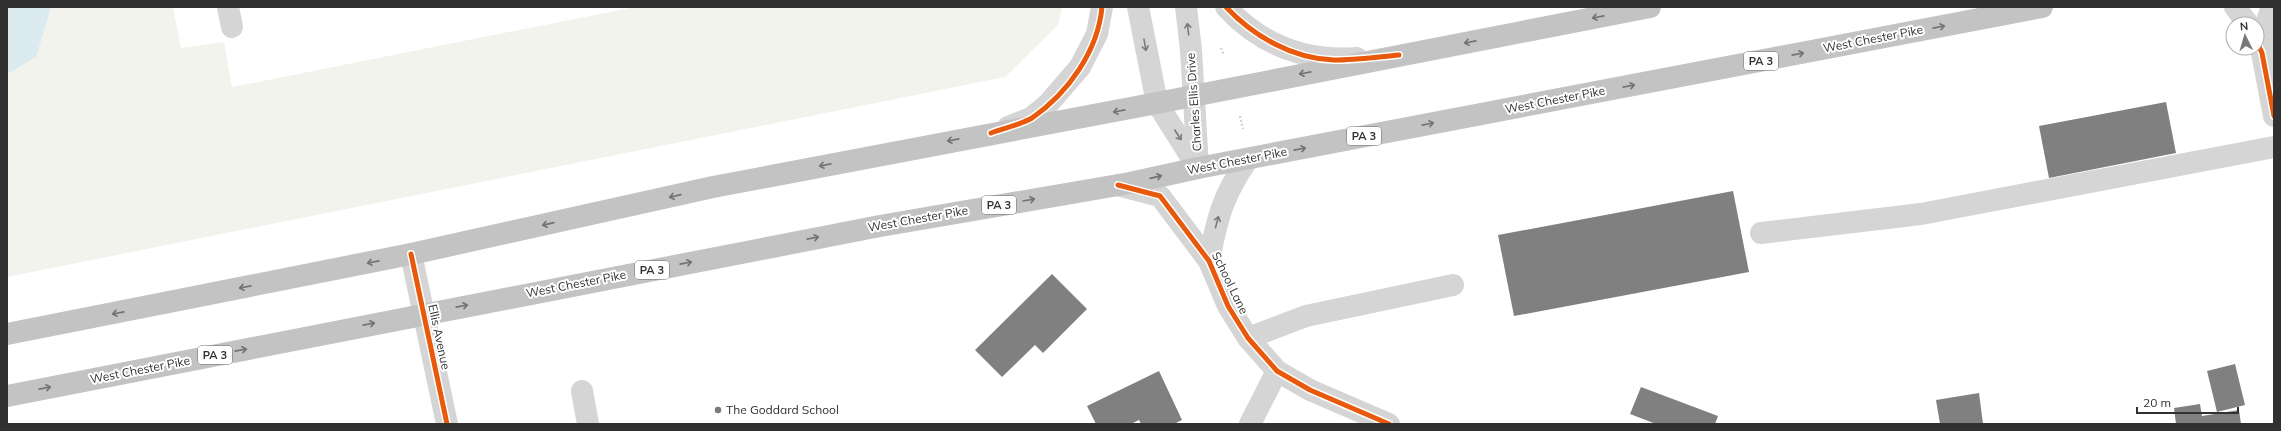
<svg xmlns="http://www.w3.org/2000/svg" width="2281" height="431" font-family="Mulish,sans-serif">
<rect width="100%" height="100%" fill="#fff"/>
<polygon fill="#f1f3ec" points="7,7 173,7 181,48 224,42 232,87 635,7 1062,7 1058,25 1005,77 7,277"/>
<polygon fill="#dbebef" points="7,7 51,7 36,57 7,74"/>
<g fill="#808080">
<polygon points="2166,102 2176,153 2049,178 2039,126"/>
<polygon points="1733,191 1749,272 1514,316 1498,235"/>
<polygon points="1052,274 1087,309 1043,353 1035,345 1002,377 975,350"/>
<polygon points="2235,364 2245,405 2217,412 2207,371"/>
<polygon points="1159,371 1182,420 1174,424 1141,424 1139,420 1131,424 1096,424 1087,406"/>
<polygon points="1641,387 1718,416 1715,424 1656,424 1630,414"/>
<polygon points="1979,393 1983,424 1940,424 1936,400"/>
<polygon points="2200,404 2202,416 2239,410 2241,424 2176,424 2174,408"/>
</g>
<g fill="none" stroke-linecap="round" stroke-linejoin="round">
<g stroke="#d4d4d4" stroke-width="2.5" stroke-dasharray="2 2" stroke-linecap="butt">
<polyline points="1221,48 1224,55"/>
<polyline points="1240,116 1243,129"/>
</g>
<g stroke="#d5d5d5" stroke-width="22">
<polyline points="228,7 232,27"/>
<polyline points="1138,7 1157,103 1198,168"/>
<polyline points="1186,7 1191,50 1198,166"/>
<path d="M1226,7C1261,45 1306,62 1357,58"/>
<polyline points="2235,7 2248,24"/>
<polyline points="2257,42 2262,53 2274,116"/>
<polyline points="2262,53 2267,21 2272,7"/>
<polyline points="1008,127 1031,118 1048,104 1080,67 1097,34 1102,7"/>
<polyline points="1118,185 1160,196 1209,261 1228,306 1248,338 1277,371 1310,390 1389,424"/>
<polyline points="1761,233 1921,214 2274,147"/>
<polyline points="411,254 447,424"/>
<path d="M1209,261C1217,218 1223,195 1248,159"/>
<polyline points="1248,338 1306,316 1453,285"/>
<polyline points="582,391 588,424"/>
<polyline points="1250,424 1277,371"/>
</g>
<g stroke="#c3c3c3" stroke-width="22">
<polyline points="7,334 411,254 713,187 1157,103 1650,7"/>
<polyline points="7,396 880,226 1130,183 1198,168 2042,7"/>
</g>
<g stroke="#fff" stroke-width="8">
<g id="cycleway">
<path d="M1226,7C1253,36 1293,59 1334,60C1355,60 1377,57 1399,55"/>
<polyline points="2257,42 2262,53 2274,116"/>
<path d="M991,133C1004,128 1020,125 1032,118C1068,93 1098,51 1102,7"/>
<polyline points="1118,185 1160,196 1209,261 1228,306 1248,338 1277,371 1310,390 1389,424"/>
<polyline points="411,254 447,424"/>
</g>
</g>
<use href="#cycleway" stroke="#e8590c" stroke-width="5"/>
</g>
<defs><path id="oneway-shaft" d="M-6 0H5M1.5-3L5.5 0L1.5 3" fill="none" stroke-width="1.6" stroke-linecap="round" stroke-linejoin="round"/></defs>
<g stroke="#737373">
<use href="#oneway-shaft" transform="translate(1598 17) rotate(169)"/>
<use href="#oneway-shaft" transform="translate(1939 27) rotate(-11)"/>
<use href="#oneway-shaft" transform="translate(1470 42) rotate(169)"/>
<use href="#oneway-shaft" transform="translate(1798 54) rotate(-11)"/>
<use href="#oneway-shaft" transform="translate(1305 73) rotate(169)"/>
<use href="#oneway-shaft" transform="translate(1629 86) rotate(-11)"/>
<use href="#oneway-shaft" transform="translate(1119 111) rotate(169)"/>
<use href="#oneway-shaft" transform="translate(1428 124) rotate(-11)"/>
<use href="#oneway-shaft" transform="translate(953 140) rotate(169)"/>
<use href="#oneway-shaft" transform="translate(1300 149) rotate(-11)"/>
<use href="#oneway-shaft" transform="translate(825 165) rotate(169)"/>
<use href="#oneway-shaft" transform="translate(1156 177) rotate(-13)"/>
<use href="#oneway-shaft" transform="translate(675 196) rotate(167)"/>
<use href="#oneway-shaft" transform="translate(1029 200) rotate(-10)"/>
<use href="#oneway-shaft" transform="translate(548 224) rotate(167)"/>
<use href="#oneway-shaft" transform="translate(813 238) rotate(-11)"/>
<use href="#oneway-shaft" transform="translate(373 262) rotate(169)"/>
<use href="#oneway-shaft" transform="translate(686 263) rotate(-11)"/>
<use href="#oneway-shaft" transform="translate(245 287) rotate(169)"/>
<use href="#oneway-shaft" transform="translate(462 306) rotate(-11)"/>
<use href="#oneway-shaft" transform="translate(118 313) rotate(169)"/>
<use href="#oneway-shaft" transform="translate(369 324) rotate(-11)"/>
<use href="#oneway-shaft" transform="translate(241 350) rotate(-11)"/>
<use href="#oneway-shaft" transform="translate(45 388) rotate(-11)"/>
</g>
<g stroke="#7b7b7b">
<use href="#oneway-shaft" transform="translate(1188 29) rotate(-97)"/>
<use href="#oneway-shaft" transform="translate(1145 45) rotate(80)"/>
<use href="#oneway-shaft" transform="translate(1178 135) rotate(57)"/>
<use href="#oneway-shaft" transform="translate(1217 222) rotate(-75)"/>
</g>
<circle fill="#797979" stroke="#fff" stroke-width="1.5" cx="718" cy="410" r="4"/>
<g text-anchor="middle" stroke-width="4" stroke-linejoin="round" paint-order="stroke">
<g fill="#fff" stroke="#6f6f6f" stroke-width="1">
<rect x="1744" y="52" width="34" height="18" rx="3"/>
<rect x="1347" y="127" width="34" height="18" rx="3"/>
<rect x="982" y="196" width="34" height="18" rx="3"/>
<rect x="635" y="261" width="34" height="18" rx="3"/>
<rect x="198" y="346" width="34" height="18" rx="3"/>
</g>
<g font-size="11" font-weight="bold" fill="#313131">
<text x="1761" y="65">PA 3</text>
<text x="1364" y="140">PA 3</text>
<text x="999" y="209">PA 3</text>
<text x="652" y="274">PA 3</text>
<text x="215" y="359">PA 3</text>
</g>
<g font-size="12" fill="#313131" stroke="#fff">
<text transform="translate(1873 39) rotate(-11)" y="4">West Chester Pike</text>
<text transform="translate(1555 100) rotate(-11)" y="4">West Chester Pike</text>
<text transform="translate(1194 102) rotate(-94)" y="4">Charles Ellis Drive</text>
<text transform="translate(1237 161) rotate(-11)" y="4">West Chester Pike</text>
<text transform="translate(918 219) rotate(-10)" y="4">West Chester Pike</text>
<text transform="translate(1230 283) rotate(64)" y="4">School Lane</text>
<text transform="translate(576 284) rotate(-11)" y="4">West Chester Pike</text>
<text transform="translate(439 337) rotate(78)" y="4">Ellis Avenue</text>
<text transform="translate(140 370) rotate(-11)" y="4">West Chester Pike</text>
</g>
<g font-size="12" fill="#313131" stroke="#fff" text-anchor="start">
<text x="726" y="414">The Goddard School</text>
</g>
</g>
<rect width="2281" height="431" fill="none" stroke="#313131" stroke-width="16"/>
<g transform="translate(2245 36) rotate(355)"><circle r="19" fill="#ffffff" stroke="#adadad"/>
<path d="M0-3L7 15L0 10L-7 15Z" fill="#797979"/>
<text y="-6" font-size="11" font-weight="bold" text-anchor="middle" fill="#313131">N</text>
</g>
<path d="M2137 407v6h101v-6" fill="none" stroke="#313131" stroke-width="2"/>
<text x="2143" y="407" font-size="12" fill="#313131" stroke="#ffffff" stroke-width="3" paint-order="stroke">20 m</text>
</svg>
